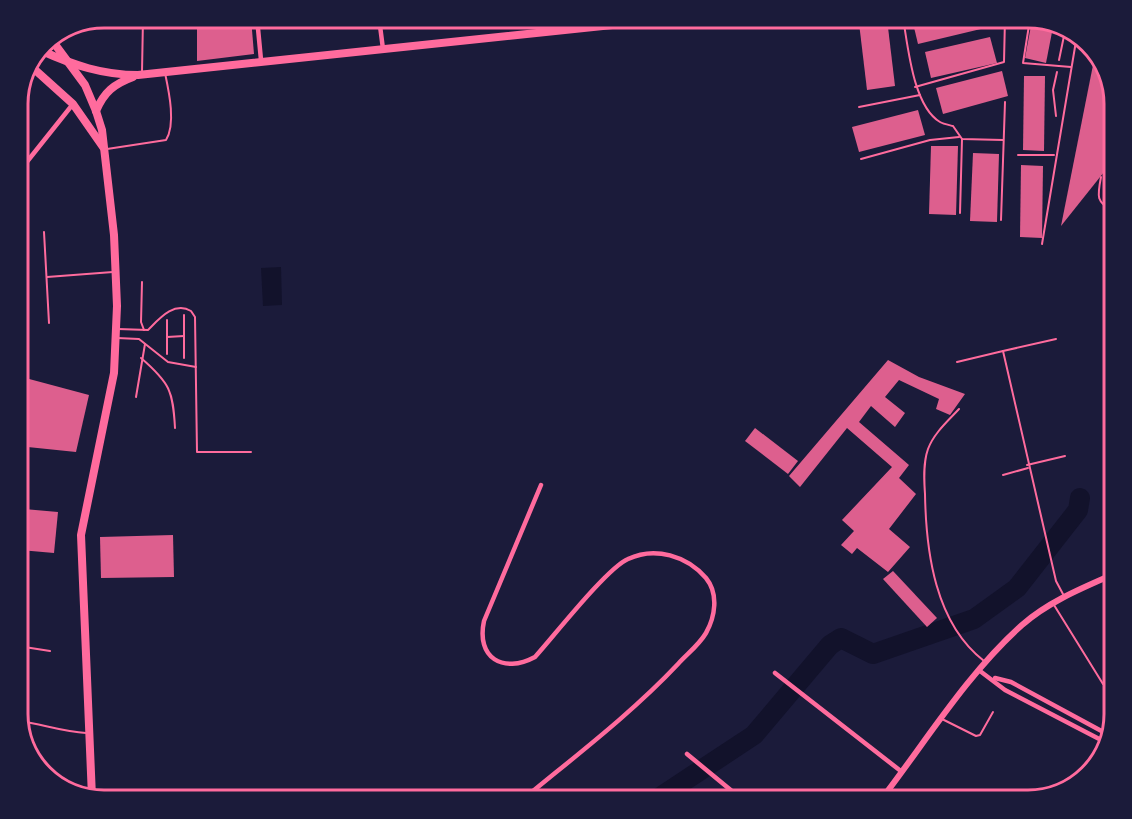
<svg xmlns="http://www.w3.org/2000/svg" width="1132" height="819" font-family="'Asap Condensed',sans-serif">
<rect width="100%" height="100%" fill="#1b1b3a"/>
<polygon fill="#12122b" points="281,267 282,305 263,306 261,268"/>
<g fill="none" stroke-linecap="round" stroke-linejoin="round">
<polyline stroke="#12122b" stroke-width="20" points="654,801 754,735 830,645 841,638 873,654 974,619 1017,588 1078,510 1080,498"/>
</g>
<g fill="#dd5f8e">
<polygon points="197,18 251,18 254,54 197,61"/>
<polygon points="916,18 982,18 985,28 918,44 912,19"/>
<polygon points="887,19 895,86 867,90 859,23"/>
<polygon points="1032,20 1053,27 1046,63 1025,58"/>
<polygon points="990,37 997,63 931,78 925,52"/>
<polygon points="1095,55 1105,66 1114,104 1114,138 1108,167 1061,226"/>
<polygon points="1002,71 1008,96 943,114 936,88"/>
<polygon points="1024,76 1045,76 1044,151 1023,150"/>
<polygon points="918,110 925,135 859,152 852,127"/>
<polygon points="931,146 958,146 956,215 929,214"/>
<polygon points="973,153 999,154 997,222 970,221"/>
<polygon points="1021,165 1043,166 1042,238 1020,237"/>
<polygon points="888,360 919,377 965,394 950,415 936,409 939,399 899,380 885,397 905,413 895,427 871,406 859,422 909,465 899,478 916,494 889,529 910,547 888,572 857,548 852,554 841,545 854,531 842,520 892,467 847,428 800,487 789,476"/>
<polygon points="18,376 89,395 76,452 18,446"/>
<polygon points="755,428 798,461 788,474 745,441"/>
<polygon points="24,509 58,512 54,553 20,550"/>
<polygon points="173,535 174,577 101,578 100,537"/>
<polygon points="893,571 937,618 927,627 883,579"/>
</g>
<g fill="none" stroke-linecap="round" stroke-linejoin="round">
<g stroke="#ff6b9d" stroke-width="2">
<polyline points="1059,60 1065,31"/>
<polyline points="1056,116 1053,90 1057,72"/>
<polyline points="184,315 184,358"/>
<polyline points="167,320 167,354"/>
<polyline points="167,337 184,336"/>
</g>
<g stroke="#ff6b9d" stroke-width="2">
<path d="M903,18C908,46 913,106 940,122C943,124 949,125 953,126L962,139L1003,140"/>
<polyline points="1030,19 1023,63 1071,67"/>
<polyline points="142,72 143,18"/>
<polyline points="915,87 1004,62 1005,18"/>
<polyline points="859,107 920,95"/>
<path d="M107,149L166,140C176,124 169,92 165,73"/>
<polyline points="1018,155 1054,155"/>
<polyline points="861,159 930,140 959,137"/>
<path d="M1101,177C1097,197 1096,202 1114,212"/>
<polyline points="960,213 962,139"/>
<polyline points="1001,220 1005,102"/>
<polyline points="44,232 49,323"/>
<polyline points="1042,244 1077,35"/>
<polyline points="47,277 113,272"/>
<polyline points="142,282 141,322 144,330"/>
<path d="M118,329L148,330C159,319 174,301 191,311L195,317L197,452H251"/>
<polyline points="117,338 139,339 168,362 196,367"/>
<polyline points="1003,351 1056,339"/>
<path d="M141,358C170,383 173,391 175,428"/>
<polyline points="957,362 1003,351 1056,581 1064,596"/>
<polyline points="136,397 145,344"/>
<path d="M959,409C948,421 934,433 928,449C923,463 924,480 925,494C926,552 935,623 984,661"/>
<polyline points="1027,465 1065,456"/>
<polyline points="1003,475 1028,468"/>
<polyline points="1054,605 1103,684"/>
<polyline points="18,646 50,651"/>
<polyline points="942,719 976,736 980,735 993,712"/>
<path d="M19,721C42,724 63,732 86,733"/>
</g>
<g stroke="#ff6b9d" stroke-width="4.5">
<polyline points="257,18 261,60"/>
<polyline points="379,18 383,49"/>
<polyline points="18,173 73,104"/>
<polyline points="980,671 1005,690 1105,742"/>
<polyline points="775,673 902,772"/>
<polyline points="995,678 1011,682 1107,734"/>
<polyline points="687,754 744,801"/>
<path d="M521,801C574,757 631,714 678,664C687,654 699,645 706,633C715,617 719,594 706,578C687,556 655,546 628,559C607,568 554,636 535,657C503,674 476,658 484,621L541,485"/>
</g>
<path stroke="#ff6b9d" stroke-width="6" d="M880,801C925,743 966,675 1022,625C1048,602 1082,588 1114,574"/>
<g stroke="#ff6b9d" stroke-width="8">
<polyline points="51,39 85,85 96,111 102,130 114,235 117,306 114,373 81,535 92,797"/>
<path d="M42,51C73,65 103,75 138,75L679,18"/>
<polyline points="33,68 73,104 103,147"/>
<path d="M96,111C104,92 114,84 133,77"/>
</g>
</g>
<path d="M0 0H1132V819H0ZM104 28H1028A76 76 0 0 1 1104 104V714A76 76 0 0 1 1028 790H104A76 76 0 0 1 28 714V104A76 76 0 0 1 104 28Z" fill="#1b1b3a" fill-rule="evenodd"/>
<path fill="none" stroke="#ff6b9d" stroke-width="3" d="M104 28H1028A76 76 0 0 1 1104 104V714A76 76 0 0 1 1028 790H104A76 76 0 0 1 28 714V104A76 76 0 0 1 104 28Z"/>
</svg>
